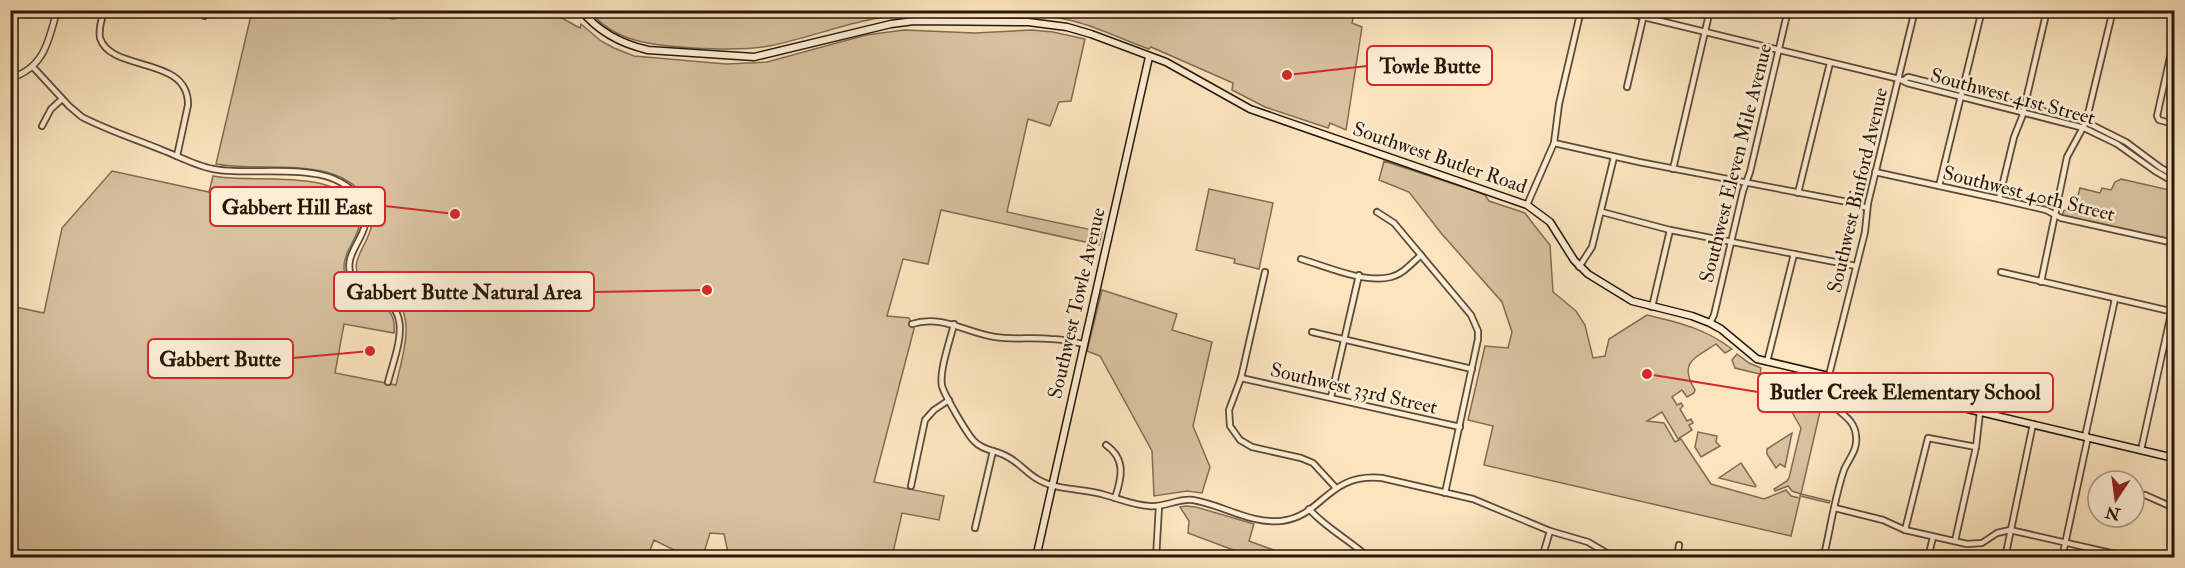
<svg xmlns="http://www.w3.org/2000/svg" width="2185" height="568" font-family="'IM FELL Double Pica',serif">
<rect width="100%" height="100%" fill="#fbe4be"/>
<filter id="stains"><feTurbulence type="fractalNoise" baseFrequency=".00333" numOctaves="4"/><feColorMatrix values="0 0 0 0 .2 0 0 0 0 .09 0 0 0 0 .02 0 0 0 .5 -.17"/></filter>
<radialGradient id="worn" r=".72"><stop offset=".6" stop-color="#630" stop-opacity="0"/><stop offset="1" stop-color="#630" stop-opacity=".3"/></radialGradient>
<g fill="#d7c19f" stroke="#806c54" stroke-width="1.5">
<path d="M1355,10L1352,23L1362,27L1346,130L1330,123L1328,128L1265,107L1232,90L1233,83L1151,47L1149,49C1122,40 1097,26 1069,20C1038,13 1009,18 978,18C954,18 930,13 906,15C858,17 815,37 769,46C738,52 649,49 621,35C608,30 599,21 589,11Z"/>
<path d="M252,11H366L379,17L394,19L418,11H549L580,28L581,24L601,41L614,48L634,56L726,64L767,62L866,35L904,30L975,33L1032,30L1053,32L1085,39L1071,101L1059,102L1050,126L1028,119L1007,212L1102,232L1099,245L941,210L928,264L903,259L887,316L909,318L914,329L874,482L944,496L939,520L902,513L892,557H729L724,534L710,533L703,556L678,552L654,540L647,558H11V306L44,313L62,228L112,171L209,192L213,176C251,184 335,167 356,207C372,236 330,252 349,284C362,307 398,297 394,333L344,324L335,373L396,385C402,356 420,310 386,293C376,287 365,288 359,277C345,253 390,232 364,196C334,154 259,173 216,164Z"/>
<path d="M1384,161L1475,191L1485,195L1489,201L1525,213L1534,225L1550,245L1553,292L1576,311L1585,325L1593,358L1605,356L1609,339L1647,315C1680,323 1704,328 1732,349L1725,353L1716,344C1695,358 1678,362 1695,390L1694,393L1687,397L1682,390L1672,397L1677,405L1681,403L1683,406L1680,409L1687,421L1691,419L1693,423L1689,425L1692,430L1678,439L1662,412L1647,421L1664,423L1675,442L1681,439L1711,484L1764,499L1786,490L1791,496L1800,498L1791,536L1484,465L1493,426L1468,420L1485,346L1508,348L1512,332L1502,302L1441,233L1409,192L1379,180Z"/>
<polygon points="2121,179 2174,191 2174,240 2062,216 2064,210 2078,213 2081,201 2077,200 2080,188 2100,193 2102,188 2111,190 2115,182"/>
<polygon points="1209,189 1273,203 1259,269 1234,263 1235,259 1196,250"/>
<polygon points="1102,290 1177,314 1172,330 1212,342 1193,426 1210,467 1202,493 1187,491 1154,496 1152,451 1100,356 1087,351"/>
<polygon points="1737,354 1749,363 1761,368 1760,374 1735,368 1732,360"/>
<polygon points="1804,379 1820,384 1822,403 1801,494 1830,501 1829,503 1800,496 1801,494 1792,491 1788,486 1775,491 1774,489 1787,481 1789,478 1801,428 1789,407 1793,389"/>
<polygon points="1698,432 1717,436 1716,442 1720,446 1701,457 1695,447"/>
<polygon points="1792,433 1785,467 1780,464 1776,468 1767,454 1767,449"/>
<polygon points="1741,463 1756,486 1755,487 1719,478"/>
<polygon points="1186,506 1196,507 1254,524 1249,541 1293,557 1252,557 1188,533 1189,521 1180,507"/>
</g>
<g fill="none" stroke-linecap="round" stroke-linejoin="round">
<g stroke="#5d4a36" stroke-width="8">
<g id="minor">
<path d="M104,10C102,19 98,29 100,38C111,73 189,55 188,105L177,156"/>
<polyline points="1615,10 1899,79 1907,83 2084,128 2117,144 2155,171 2174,182"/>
<polyline points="1892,10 1914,16"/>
<polyline points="204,16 205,10"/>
<polyline points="2174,39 2157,116 2159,120 2174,124"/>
<path d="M33,67L69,106L82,117C107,130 135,139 162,150C178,156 196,166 213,169C256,178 337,155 362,204C377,233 341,249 351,276C354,285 363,290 372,293C416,309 397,347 388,382"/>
<polyline points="1904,80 1908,77 2086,122 2126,142 2161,168 2174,175"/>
<polyline points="1627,87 1645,10"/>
<polyline points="42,126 51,109 62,99"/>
<polyline points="1554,143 1639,162 1853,203 1867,208"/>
<polyline points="1673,169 1710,10"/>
<polyline points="1875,172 1999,199 2046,210 2061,218 2174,243"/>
<polyline points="1939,186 1982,10"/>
<polyline points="1798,193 1830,63"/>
<polyline points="1999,199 2014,137 2022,117 2047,10"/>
<polyline points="1527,205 1554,143 1559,104 1581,10"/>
<polyline points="1377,212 1394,223 1471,315 1478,331 1478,339 1445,493"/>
<polyline points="1602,212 1670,230 1856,266"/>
<path d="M1301,259C1325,266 1365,284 1391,277C1403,274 1412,263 1421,255"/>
<polyline points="1579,267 1592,247 1614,157"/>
<polyline points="1265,272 1241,378 1229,410 1230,426 1240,440 1252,447 1301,458 1313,463 1336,488"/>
<polyline points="2001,272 2174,312"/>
<polyline points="2041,282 2067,157 2086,122 2113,10"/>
<polyline points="1652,307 1670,230"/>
<polyline points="1710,323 1714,315 1743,191 1750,172 1788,10"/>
<path d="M912,324C941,314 967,333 995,337C1013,340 1032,337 1051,339C1062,339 1073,342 1084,344"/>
<path d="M954,324C950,341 939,371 942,386C945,396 967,434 974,441C983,451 996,450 1006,456C1019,462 1027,474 1039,480C1059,491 1084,488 1105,495C1120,499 1133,505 1149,506C1164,508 1178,498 1193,500C1223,505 1250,524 1281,521C1324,516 1326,473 1382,478L1473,499L1550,531L1588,542L1615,558"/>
<polyline points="1312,332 1472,369"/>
<polyline points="1767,362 1794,254"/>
<polyline points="1241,378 1460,427"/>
<polyline points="1331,397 1359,275"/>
<polyline points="2085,437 2115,299"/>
<path d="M1106,445C1126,459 1122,477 1115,498"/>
<polyline points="2141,450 2174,300"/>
<polyline points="911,486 925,420 934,410 949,400"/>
<polyline points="2145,495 2172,507 2174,510"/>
<polyline points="1835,508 1883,520 1905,530 1967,544 1982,543 1997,533 2010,530 2133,558"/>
<path d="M1309,509C1327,529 1350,540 1369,558"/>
<polyline points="975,528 993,451"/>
<polyline points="1905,530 1928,438 1976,447"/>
<polyline points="1955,541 1976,447 1980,412 1989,376 1998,376 2032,384"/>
<polyline points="1087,558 1092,554 1097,558"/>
<polyline points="1156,558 1159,506"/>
<polyline points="1542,558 1550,531"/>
<polyline points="1677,558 1679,545"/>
<path d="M1821,558L1825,551C1831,525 1835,496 1844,470C1849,458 1858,450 1856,436C1854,410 1823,413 1827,383L1865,232L1868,203L1915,10"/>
<polyline points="1928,558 1933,537"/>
<polyline points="2005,558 2033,424"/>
<polyline points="2062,558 2088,437"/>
<polyline points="2173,558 2174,553"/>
</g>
</g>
<g stroke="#5d4a36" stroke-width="8">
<path id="tertiary" d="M10,78C44,69 49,40 57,10"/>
</g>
<g stroke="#281708" stroke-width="9">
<g id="secondary">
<path d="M581,10C599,33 622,44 648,50L754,57L891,24L914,21L1028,22L1067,27L1091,34L1166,62L1250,109L1527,205L1550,222L1574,260L1588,274L1632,301L1692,316L1710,323L1721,329L1757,359L2174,458"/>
<polyline points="1036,558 1149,57"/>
</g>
</g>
<use href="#minor" stroke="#fcedd5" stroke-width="4.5"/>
<use href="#tertiary" stroke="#fcedd5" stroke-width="5"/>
<use href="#secondary" stroke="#fcedd5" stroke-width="6"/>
</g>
<g text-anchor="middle" stroke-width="5" stroke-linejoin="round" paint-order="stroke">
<g font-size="20" fill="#281708" stroke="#fcedd5">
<text transform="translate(2013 96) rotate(15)" y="7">Southwest 41st Street</text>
<text transform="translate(1440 157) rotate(19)" y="7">Southwest Butler Road</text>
<text transform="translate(1735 163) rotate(-76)" y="7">Southwest Eleven Mile Avenue</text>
<text transform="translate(1857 190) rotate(-77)" y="7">Southwest Binford Avenue</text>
<text transform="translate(2029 193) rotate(14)" y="7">Southwest 40th Street</text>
<text transform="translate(1076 303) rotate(-77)" y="7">Southwest Towle Avenue</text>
<text transform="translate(1354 388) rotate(13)" y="7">Southwest 33rd Street</text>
</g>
</g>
<path fill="none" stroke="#d62828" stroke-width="2" d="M1287 75L1367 66M455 214L385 206M707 290L594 292M370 351L293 358M1647 374L1758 392"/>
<g fill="#d62828" stroke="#fcedd5" stroke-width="2">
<circle cx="1287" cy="75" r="6"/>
<circle cx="455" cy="214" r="6"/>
<circle cx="707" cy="290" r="6"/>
<circle cx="370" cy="351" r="6"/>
<circle cx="1647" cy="374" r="6"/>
</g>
<g fill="#fcedd5" stroke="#d62828" stroke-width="2">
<rect x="1367" y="46" width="125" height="39" rx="6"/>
<rect x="210" y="187" width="175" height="39" rx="6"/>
<rect x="334" y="272" width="260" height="39" rx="6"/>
<rect x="148" y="339" width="145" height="39" rx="6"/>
<rect x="1758" y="373" width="295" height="39" rx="6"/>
</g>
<g font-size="21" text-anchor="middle" font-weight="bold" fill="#281708">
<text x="1430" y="73">Towle Butte</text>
<text x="297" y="214">Gabbert Hill East</text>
<text x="464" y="299">Gabbert Butte Natural Area</text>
<text x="220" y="366">Gabbert Butte</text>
<text x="1905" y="399">Butler Creek Elementary School</text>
</g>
<rect width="2185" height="568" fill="none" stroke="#fbe4be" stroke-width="36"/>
<rect x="12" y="12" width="2161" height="544" fill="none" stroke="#281708" stroke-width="3"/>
<rect x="18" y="18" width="2149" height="532" fill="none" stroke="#281708" stroke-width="1.5"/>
<g transform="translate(2116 499) rotate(193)"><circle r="28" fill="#fcedd5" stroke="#a79783" stroke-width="1.5"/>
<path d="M0-4.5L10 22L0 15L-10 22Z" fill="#8f2418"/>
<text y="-9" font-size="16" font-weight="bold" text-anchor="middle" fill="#281708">N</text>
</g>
<rect width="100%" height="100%" filter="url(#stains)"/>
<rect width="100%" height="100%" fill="url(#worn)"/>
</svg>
